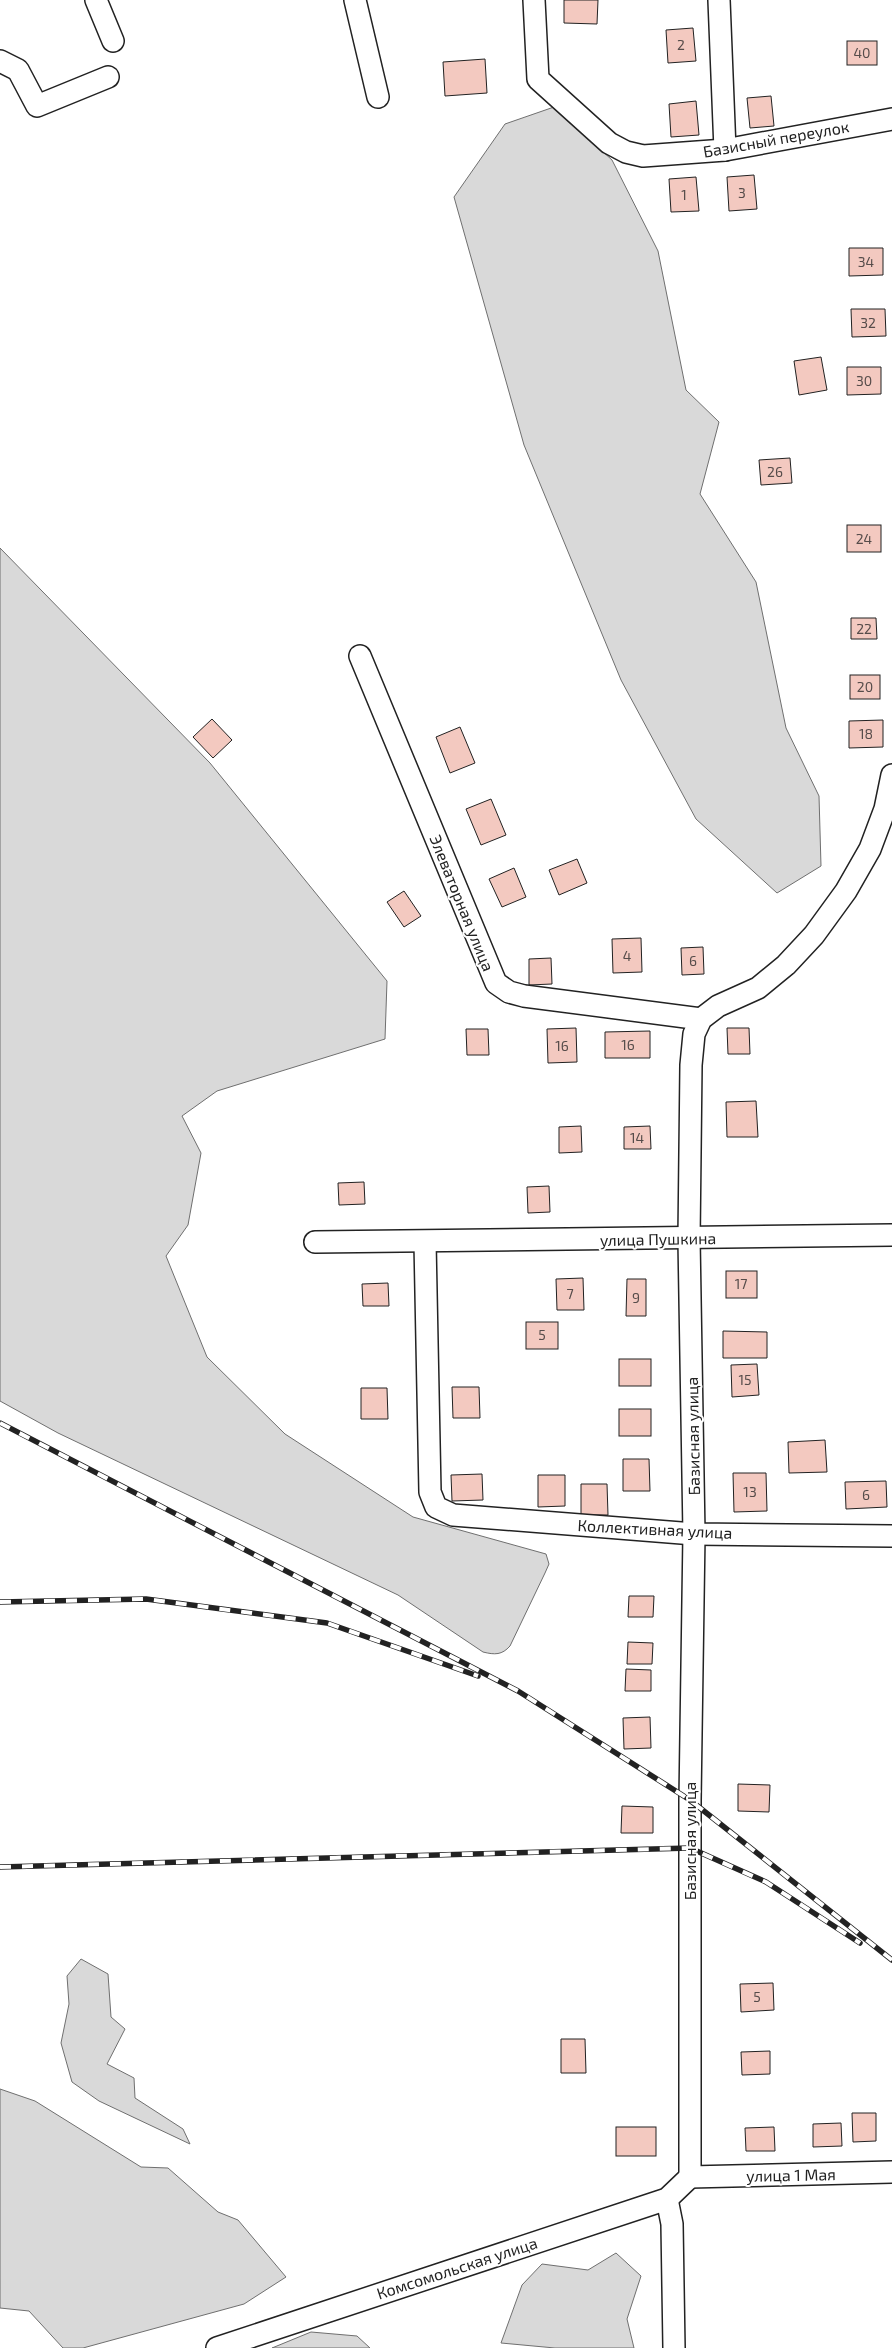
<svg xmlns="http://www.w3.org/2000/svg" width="892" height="2348" viewBox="0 0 892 2348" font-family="'Exo 2',sans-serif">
<rect width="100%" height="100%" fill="#fff"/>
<g fill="#d9d9d9" stroke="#6f6f6f">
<path d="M 554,107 L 612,160 L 658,251 L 686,390 L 719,422 L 700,494 L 756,582 L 786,728 L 819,796 L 821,866 L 777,893 L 696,819 L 621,680 L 524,445 L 454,197 L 505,124 Z"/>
<path d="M 0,548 L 210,763 L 387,981 L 385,1039 L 217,1091 L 182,1116 L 201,1153 L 188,1225 L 166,1256 L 207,1357 L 285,1434 L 413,1517 L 546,1554 L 549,1564 L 545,1573 L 510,1646 C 502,1655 495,1655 483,1652 L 398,1595 L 58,1433 L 0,1401 Z"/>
<path d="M 81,1959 L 108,1974 L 111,2017 L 125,2029 L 107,2064 L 134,2078 L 135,2098 L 183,2129 L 190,2144 L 99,2101 L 72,2082 L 61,2043 L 69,2004 L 67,1976 Z"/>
<path d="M 0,2089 L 35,2101 L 141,2167 L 168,2168 L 218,2212 L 238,2220 L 286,2277 L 244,2304 L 83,2348 L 63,2348 L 29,2311 L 0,2308 Z"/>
<path d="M 616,2253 L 641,2276 L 627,2319 L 634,2348 L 555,2348 L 501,2343 L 522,2285 L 542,2264 L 588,2270 Z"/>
<path d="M 311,2332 L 357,2336 L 370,2348 L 272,2348 Z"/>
</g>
<g fill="#f3c9c0" stroke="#222">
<path d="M 564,0 L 598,0 L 597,24 L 564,23 Z"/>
<path d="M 693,28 L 696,61 L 668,63 L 666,30 Z"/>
<rect x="847" y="41" width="30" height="24"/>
<path d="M 485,59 L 487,93 L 445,96 L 443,62 Z"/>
<path d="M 771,96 L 774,126 L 750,128 L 747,98 Z"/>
<path d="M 696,101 L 699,135 L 671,137 L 669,104 Z"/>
<path d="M 754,175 L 757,209 L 729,211 L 727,177 Z"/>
<path d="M 696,177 L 699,211 L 671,212 L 669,179 Z"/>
<path d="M 849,248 L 883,248 L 883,275 L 849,276 Z"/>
<path d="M 851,309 L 885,309 L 886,336 L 852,337 Z"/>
<path d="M 821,357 L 827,390 L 799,395 L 794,361 Z"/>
<path d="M 847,367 L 881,367 L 881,394 L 847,395 Z"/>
<path d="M 790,458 L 792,483 L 761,485 L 759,460 Z"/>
<rect x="847" y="525" width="34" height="27"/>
<path d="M 851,618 L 876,618 L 877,639 L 851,639 Z"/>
<rect x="850" y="675" width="30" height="24"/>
<path d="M 212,719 L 232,740 L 213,758 L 193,737 Z"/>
<path d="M 883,720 L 883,747 L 849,748 L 849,721 Z"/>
<path d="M 460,727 L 475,763 L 450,773 L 436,737 Z"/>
<path d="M 491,799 L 506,835 L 481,845 L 466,809 Z"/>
<path d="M 577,859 L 587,883 L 559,895 L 549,870 Z"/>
<path d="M 514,868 L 526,897 L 502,907 L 489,879 Z"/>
<path d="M 404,891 L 421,916 L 404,927 L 387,902 Z"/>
<path d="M 641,938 L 642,972 L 613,973 L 612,939 Z"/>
<path d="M 703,947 L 704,974 L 682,975 L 681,948 Z"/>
<path d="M 551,958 L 552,984 L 529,985 L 529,959 Z"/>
<path d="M 576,1028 L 577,1062 L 548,1063 L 547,1029 Z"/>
<path d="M 727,1028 L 749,1028 L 750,1054 L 728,1054 Z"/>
<path d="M 466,1029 L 488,1029 L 489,1055 L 467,1055 Z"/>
<path d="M 650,1031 L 650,1058 L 605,1058 L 605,1032 Z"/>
<path d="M 756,1101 L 758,1137 L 727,1137 L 726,1102 Z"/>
<path d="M 581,1126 L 582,1152 L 559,1153 L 559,1127 Z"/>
<path d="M 650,1126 L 651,1149 L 624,1149 L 624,1127 Z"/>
<path d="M 364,1182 L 365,1204 L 339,1205 L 338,1183 Z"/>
<path d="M 549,1186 L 550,1212 L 528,1213 L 527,1187 Z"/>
<rect x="726" y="1271" width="31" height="27"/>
<path d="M 583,1278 L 584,1310 L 557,1310 L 556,1279 Z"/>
<path d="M 627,1279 L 646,1279 L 646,1316 L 626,1316 Z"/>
<path d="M 388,1283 L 389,1306 L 363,1306 L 362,1284 Z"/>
<rect x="526" y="1322" width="32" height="27"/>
<path d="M 723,1331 L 767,1332 L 767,1358 L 723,1358 Z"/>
<rect x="619" y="1359" width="32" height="27"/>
<path d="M 757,1364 L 759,1395 L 732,1397 L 731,1365 Z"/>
<path d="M 452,1387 L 479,1387 L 480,1418 L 453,1418 Z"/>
<path d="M 361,1388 L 387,1388 L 388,1419 L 361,1419 Z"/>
<rect x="619" y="1409" width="32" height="27"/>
<path d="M 825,1440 L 827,1472 L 789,1473 L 788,1442 Z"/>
<path d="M 623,1459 L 649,1459 L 650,1491 L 623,1491 Z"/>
<path d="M 733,1473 L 766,1473 L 767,1511 L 734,1512 Z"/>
<path d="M 482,1474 L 483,1500 L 452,1501 L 451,1475 Z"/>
<path d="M 538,1475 L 565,1475 L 565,1506 L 538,1507 Z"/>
<path d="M 886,1481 L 887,1507 L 846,1509 L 845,1482 Z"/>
<path d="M 581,1484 L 607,1484 L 608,1515 L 581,1515 Z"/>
<path d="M 629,1596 L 654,1596 L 653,1617 L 628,1617 Z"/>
<path d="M 628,1642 L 653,1643 L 652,1664 L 627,1664 Z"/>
<path d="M 626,1669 L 651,1670 L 651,1691 L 625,1691 Z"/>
<path d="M 650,1717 L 651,1748 L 624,1749 L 623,1718 Z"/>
<path d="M 738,1784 L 770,1785 L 769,1812 L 738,1811 Z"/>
<path d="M 622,1806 L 653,1807 L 653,1833 L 621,1833 Z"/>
<path d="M 773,1983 L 774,2010 L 741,2012 L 740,1984 Z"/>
<path d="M 561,2039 L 585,2039 L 586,2073 L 561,2073 Z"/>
<path d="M 770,2051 L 770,2074 L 742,2075 L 741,2052 Z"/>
<path d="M 852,2113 L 876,2113 L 876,2141 L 853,2142 Z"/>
<path d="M 841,2123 L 842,2146 L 813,2147 L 813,2124 Z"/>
<rect x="616" y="2127" width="40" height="29"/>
<path d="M 774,2127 L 775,2151 L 746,2151 L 745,2128 Z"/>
</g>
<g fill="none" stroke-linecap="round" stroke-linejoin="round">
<g stroke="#222" stroke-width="24">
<g id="minor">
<path d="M 96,0 L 113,41"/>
<path d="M 355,0 L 378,97"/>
<path d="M 534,0 L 538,79 L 609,143 L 626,152 L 643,156 L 725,150 L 892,119"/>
<path d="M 719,0 L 725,150"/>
<path d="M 0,61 L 18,70 L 37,106 L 108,77"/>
<path d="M 360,656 L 496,983 L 509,992 L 524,996 L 701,1019"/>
<path d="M 315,1242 L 892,1235"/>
<path d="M 425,1242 L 430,1492 L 436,1507 L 453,1515 L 694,1534 L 892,1536"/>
<path d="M 690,2177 L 690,1800 L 694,1534 L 689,1239 L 691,1065 L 694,1034 L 701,1019 L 718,1006 L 758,988 L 786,965 L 814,935 L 846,891 L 870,849 L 885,809 L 892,775"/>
<path d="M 690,2177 L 892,2172"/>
<path d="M 667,2199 L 672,2224 L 674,2348"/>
<path d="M 217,2348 L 667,2199 L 690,2177"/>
</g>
</g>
<use href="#minor" stroke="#fff" stroke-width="21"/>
<g stroke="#222" stroke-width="5.5">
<g id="rail">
<path d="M 0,1423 L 518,1691 L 690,1800 L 892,1960"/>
<path d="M 0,1602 L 146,1599 L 327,1623 L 478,1676"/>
<path d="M 0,1867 L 690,1848 L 766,1882 L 860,1943"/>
</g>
</g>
<use href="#rail" stroke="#fff" stroke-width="4" stroke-dasharray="11" stroke-linecap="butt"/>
</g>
<g text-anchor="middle" stroke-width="4" stroke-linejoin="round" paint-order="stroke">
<g font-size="14" fill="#564c4a">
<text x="681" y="50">2</text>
<text x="862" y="58">40</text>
<text x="742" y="198">3</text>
<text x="684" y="200">1</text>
<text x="866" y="267">34</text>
<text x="868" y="328">32</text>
<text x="864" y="386">30</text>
<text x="775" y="477">26</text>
<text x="864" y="544">24</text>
<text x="864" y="634">22</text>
<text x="865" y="692">20</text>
<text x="866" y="739">18</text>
<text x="627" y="961">4</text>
<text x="693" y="966">6</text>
<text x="628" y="1050">16</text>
<text x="562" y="1051">16</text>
<text x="637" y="1143">14</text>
<text x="741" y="1289">17</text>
<text x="570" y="1299">7</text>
<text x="636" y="1303">9</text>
<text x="542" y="1340">5</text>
<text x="745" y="1385">15</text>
<text x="750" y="1497">13</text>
<text x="866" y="1500">6</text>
<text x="757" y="2002">5</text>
</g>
<g font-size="16" fill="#222" stroke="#fff">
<text transform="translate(776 139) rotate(-10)" y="6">Базисный переулок</text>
<text transform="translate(462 903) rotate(68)" y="6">Элеваторная улица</text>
<text transform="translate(658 1239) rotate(-1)" y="6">улица Пушкина</text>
<text transform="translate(693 1436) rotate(-91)" y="6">Базисная улица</text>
<text transform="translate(655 1529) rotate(3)" y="6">Коллективная улица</text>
<text transform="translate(690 1841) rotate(-90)" y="6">Базисная улица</text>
<text transform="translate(791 2175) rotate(-1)" y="6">улица 1 Мая</text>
<text transform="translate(457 2268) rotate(-18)" y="6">Комсомольская улица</text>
</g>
</g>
</svg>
